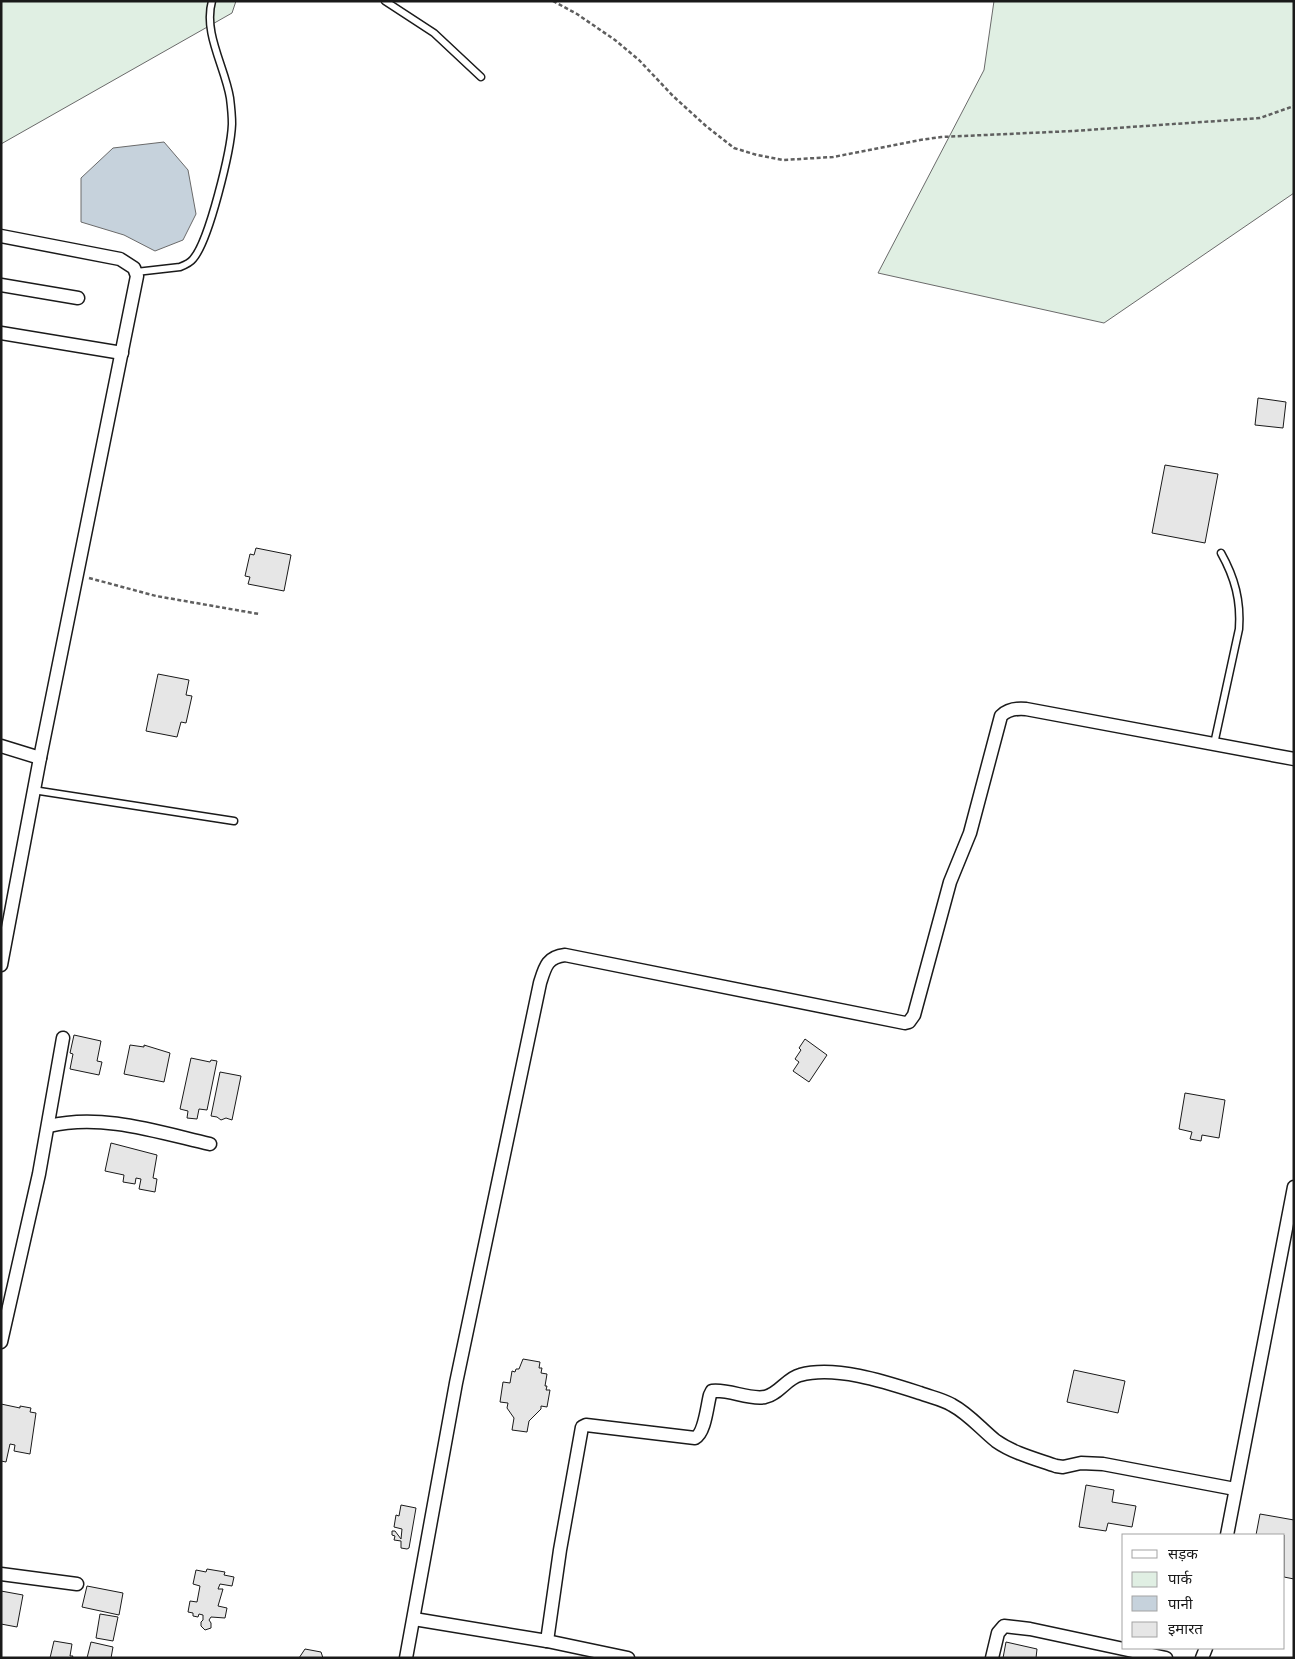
<svg xmlns="http://www.w3.org/2000/svg" width="1295" height="1659" viewBox="0 0 1295 1659" font-family="'PT Sans','Noto Sans Devanagari',sans-serif">
<rect width="100%" height="100%" fill="#fff"/>
<g fill="#e0efe3" stroke="#6a6a6a">
<path d="M 1,1 L 236,1 L 232,13 L 1,144 Z"/>
<path d="M 994,1 L 1294,1 L 1294,193 L 1104,323 L 878,273 L 984,70 Z"/>
</g>
<path fill="#c6d2dc" stroke="#6a6a6a" d="M 164,142 L 188,170 L 196,214 L 183,240 L 155,251 L 124,235 L 81,222 L 81,178 L 113,148 Z"/>
<g fill="#e6e6e6" stroke="#1a1a1a">
<path d="M 1258,398 L 1286,402 L 1283,428 L 1255,425 Z"/>
<path d="M 1165,465 L 1218,474 L 1205,543 L 1152,533 Z"/>
<path d="M 256,548 L 291,555 L 284,591 L 248,584 L 250,577 L 245,576 L 250,554 L 254,555 Z"/>
<path d="M 158,674 L 189,680 L 186,695 L 192,696 L 186,723 L 181,722 L 177,737 L 146,731 Z"/>
<path d="M 74,1035 L 101,1041 L 97,1061 L 102,1062 L 99,1075 L 70,1069 L 73,1054 L 70,1053 Z"/>
<path d="M 805,1039 L 827,1055 L 809,1082 L 793,1071 L 799,1062 L 795,1059 L 801,1050 L 799,1048 Z"/>
<path d="M 130,1045 L 144,1047 L 144,1045 L 170,1053 L 164,1082 L 124,1074 Z"/>
<path d="M 191,1058 L 210,1062 L 211,1060 L 217,1061 L 207,1110 L 199,1109 L 197,1119 L 187,1118 L 188,1111 L 180,1109 Z"/>
<path d="M 220,1072 L 241,1076 L 232,1120 L 226,1118 L 221,1120 L 217,1117 L 211,1116 Z"/>
<path d="M 1185,1093 L 1225,1100 L 1219,1138 L 1202,1135 L 1201,1141 L 1190,1139 L 1192,1132 L 1179,1129 Z"/>
<path d="M 111,1143 L 157,1155 L 153,1178 L 157,1179 L 155,1192 L 139,1189 L 141,1179 L 136,1178 L 135,1184 L 123,1182 L 124,1175 L 105,1171 Z"/>
<path d="M 523,1359 L 540,1362 L 539,1368 L 542,1368 L 541,1373 L 547,1374 L 545,1386 L 547,1386 L 546,1390 L 550,1390 L 547,1407 L 541,1406 L 541,1409 L 529,1421 L 527,1432 L 512,1430 L 514,1418 L 507,1408 L 508,1403 L 500,1402 L 503,1382 L 510,1383 L 512,1371 L 515,1372 L 516,1369 L 519,1369 Z"/>
<path d="M 1074,1370 L 1125,1381 L 1118,1413 L 1067,1402 Z"/>
<path d="M 1,1404 L 20,1408 L 20,1406 L 31,1408 L 30,1412 L 36,1413 L 30,1454 L 14,1451 L 15,1445 L 10,1444 L 6,1462 L 1,1461 Z"/>
<path d="M 1086,1485 L 1114,1490 L 1112,1502 L 1136,1506 L 1132,1527 L 1108,1523 L 1106,1531 L 1079,1527 Z"/>
<path d="M 401,1505 L 416,1508 L 409,1548 L 407,1549 L 401,1548 L 401,1541 L 394,1540 L 395,1536 L 392,1535 L 392,1531 L 395,1531 L 401,1539 L 402,1529 L 394,1527 L 396,1515 L 399,1516 Z"/>
<path d="M 1260,1514 L 1294,1520 L 1294,1579 L 1284,1577 L 1284,1535 L 1256,1535 Z"/>
<path d="M 207,1569 L 225,1572 L 224,1575 L 234,1577 L 232,1586 L 220,1584 L 218,1589 L 223,1589 L 218,1606 L 227,1608 L 225,1618 L 211,1617 L 209,1620 L 211,1623 L 211,1628 L 205,1630 L 201,1626 L 201,1622 L 203,1620 L 203,1615 L 199,1614 L 198,1617 L 193,1616 L 193,1613 L 188,1612 L 190,1601 L 197,1602 L 200,1586 L 193,1584 L 196,1570 L 206,1572 Z"/>
<path d="M 87,1586 L 123,1593 L 119,1615 L 82,1607 Z"/>
<path d="M 1,1591 L 23,1595 L 17,1627 L 1,1624 Z"/>
<path d="M 100,1614 L 118,1617 L 113,1641 L 96,1638 Z"/>
<path d="M 54,1641 L 72,1644 L 70,1656 L 73,1656 L 72,1658 L 50,1658 Z"/>
<path d="M 91,1642 L 113,1647 L 111,1658 L 87,1658 Z"/>
<path d="M 1006,1642 L 1037,1649 L 1036,1658 L 1003,1658 Z"/>
<path d="M 305,1649 L 321,1652 L 323,1658 L 299,1658 Z"/>
</g>
<g fill="none" stroke-linecap="round" stroke-linejoin="round">
<g stroke="#1a1a1a" stroke-width="9">
<g id="service">
<path d="M 385,1 L 434,33 L 481,77"/>
<path d="M 136,272 L 180,267 C 185,265 190,263 193,259 C 209,241 231,150 232,124 C 232,116 231,106 230,98 C 225,67 203,33 212,1"/>
<path d="M 1214,744 L 1239,629 C 1241,601 1235,578 1221,553"/>
<path d="M 33,790 L 234,821"/>
</g>
</g>
<g stroke="#1a1a1a" stroke-width="15">
<g id="minor">
<path d="M 1,236 L 120,259 L 134,268 L 137,276 L 40,758 L 1,965"/>
<path d="M 1,285 L 78,298"/>
<path d="M 1,333 L 122,353"/>
<path d="M 1,746 L 40,758"/>
<path d="M 49,1126 C 101,1113 158,1132 210,1144"/>
<path d="M 1,1342 L 39,1174 L 63,1038"/>
<path d="M 1227,1535 L 1294,1187"/>
<path d="M 1,1574 L 77,1584"/>
<path d="M 414,1619 L 547,1641 L 628,1658"/>
<path d="M 547,1641 L 560,1550 L 582,1427 L 586,1425 L 695,1438 C 705,1433 707,1406 710,1395 L 712,1391 C 730,1389 748,1400 765,1397 C 779,1394 787,1378 800,1375 C 835,1365 886,1382 920,1393 C 930,1397 942,1399 952,1405 C 969,1414 981,1429 996,1441 C 1013,1453 1036,1459 1056,1466 L 1063,1467 L 1081,1463 L 1103,1464 L 1235,1489"/>
<path d="M 406,1658 L 456,1383 L 540,983 C 545,967 547,957 565,955 L 905,1023 L 909,1022 L 914,1015 L 950,882 L 970,833 L 1001,716 C 1008,709 1016,708 1026,709 L 1294,759"/>
<path d="M 992,1658 L 998,1633 L 1004,1626 L 1030,1629 L 1166,1658"/>
<path d="M 1202,1658 L 1206,1648"/>
</g>
</g>
<g stroke="#5f5f5f" stroke-width="2.5" stroke-dasharray="4 2.5" stroke-linecap="butt">
<path d="M 553,1 L 577,14 L 615,40 L 639,60 L 673,96 L 706,126 L 734,148 L 757,155 L 783,160 L 833,157 L 920,140 L 941,137 L 1073,131 L 1260,118 L 1294,106"/>
<path d="M 89,578 L 156,596 L 259,614"/>
</g>
<use href="#service" stroke="#fff" stroke-width="6"/>
<use href="#minor" stroke="#fff" stroke-width="12"/>
</g>
<rect width="1295" height="1659" fill="none" stroke="#1a1a1a" stroke-width="5"/>
<rect x="1122" y="1534" width="162" height="115" fill="#ffffff" stroke="#a3a3a3"/>
<rect x="1132" y="1550" width="25" height="8" fill="#ffffff" stroke="#a3a3a3"/>
<text x="1168" y="1559" font-size="15" fill="#1a1a1a">सड़क</text>
<rect x="1132" y="1572" width="25" height="15" fill="#e0efe3" stroke="#a3a3a3"/>
<text x="1168" y="1584" font-size="15" fill="#1a1a1a">पार्क</text>
<rect x="1132" y="1596" width="25" height="15" fill="#c6d2dc" stroke="#a3a3a3"/>
<text x="1168" y="1609" font-size="15" fill="#1a1a1a">पानी</text>
<rect x="1132" y="1622" width="25" height="15" fill="#e6e6e6" stroke="#a3a3a3"/>
<text x="1168" y="1634" font-size="15" fill="#1a1a1a">इमारत</text>
</svg>
